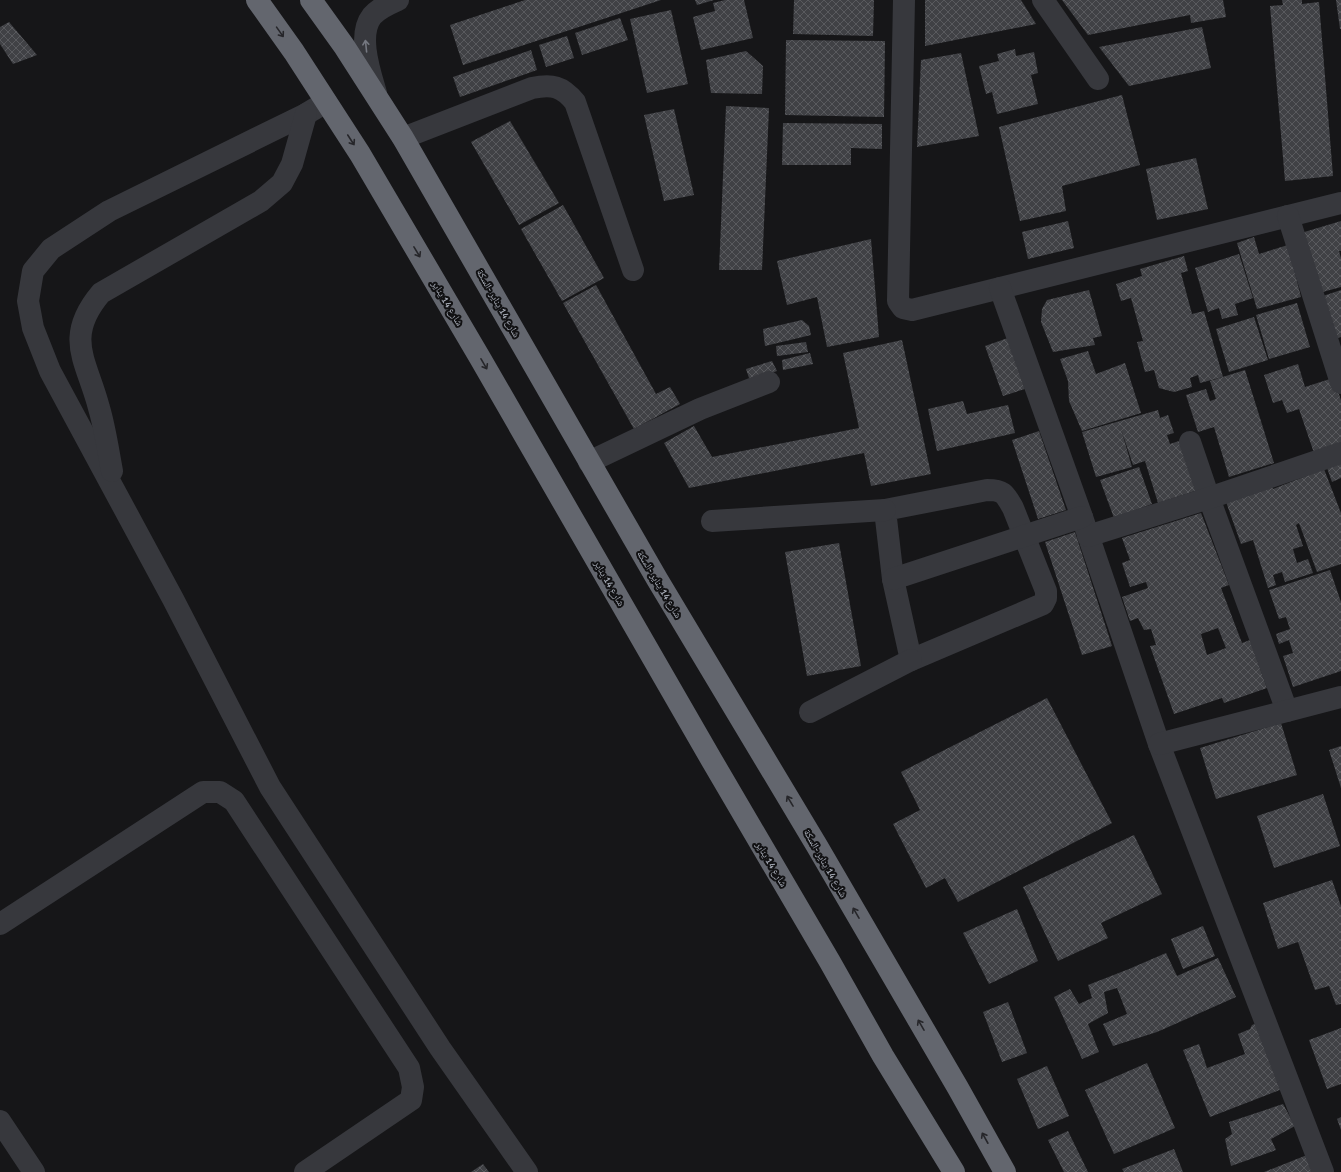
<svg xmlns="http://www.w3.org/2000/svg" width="1341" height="1172" viewBox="0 0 1341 1172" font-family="Signika,'Noto Naskh Arabic',sans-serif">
<defs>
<pattern id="building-cross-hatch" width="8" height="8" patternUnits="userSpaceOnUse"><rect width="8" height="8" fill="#404145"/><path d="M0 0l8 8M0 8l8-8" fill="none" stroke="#595a5e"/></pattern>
</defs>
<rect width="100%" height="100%" fill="#161618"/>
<g fill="url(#building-cross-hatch)" fill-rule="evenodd">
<path d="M 525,0 L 661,0 L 463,65 L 450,25 Z"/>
<path d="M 695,0 L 714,0 L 697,5 Z"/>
<path d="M 725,0 L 744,0 L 753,38 L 701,50 L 693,17 L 715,11 L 713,3 Z"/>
<path d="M 794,0 L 874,0 L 873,36 L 793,34 Z"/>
<path d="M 925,0 L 1021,0 L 1036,24 L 925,46 Z"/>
<path d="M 1062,0 L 1223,0 L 1226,17 L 1191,23 L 1190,15 L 1088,35 Z"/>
<path d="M 1282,0 L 1302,0 L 1302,4 L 1319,2 L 1333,176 L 1285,181 L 1270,6 L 1283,5 Z"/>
<path d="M 1336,0 L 1341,0 L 1341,29 L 1340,29 Z"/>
<path d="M 671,10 L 688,84 L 647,93 L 630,19 Z"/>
<path d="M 620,18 L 628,40 L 582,55 L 575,33 Z"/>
<path d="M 9,22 L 37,55 L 13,64 L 0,44 L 0,27 Z"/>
<path d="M 1202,27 L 1211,68 L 1129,86 L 1099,47 Z"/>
<path d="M 567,36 L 574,58 L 546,67 L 539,45 Z"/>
<path d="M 786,40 L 885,41 L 884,117 L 785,115 Z"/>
<path d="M 1015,49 L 1016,56 L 1034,52 L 1038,73 L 1031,75 L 1038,104 L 997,114 L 992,92 L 986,94 L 979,66 L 999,61 L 997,54 Z"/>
<path d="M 531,50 L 537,70 L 460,97 L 453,77 Z"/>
<path d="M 746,51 L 763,66 L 762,94 L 711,93 L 706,60 Z"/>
<path d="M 961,53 L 979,136 L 917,147 L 921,60 Z"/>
<path d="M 1122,95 L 1140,165 L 1062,186 L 1066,211 L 1020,221 L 999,127 Z"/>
<path d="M 726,106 L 769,108 L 762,270 L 719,270 Z"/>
<path d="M 674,109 L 694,195 L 664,201 L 644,115 Z"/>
<path d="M 510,121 L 559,203 L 519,225 L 471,142 Z"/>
<path d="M 783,123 L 882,124 L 882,149 L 851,148 L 851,165 L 782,165 Z"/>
<path d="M 1196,158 L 1208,209 L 1157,220 L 1146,169 Z"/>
<path d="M 563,205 L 604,278 L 562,301 L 521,229 Z"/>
<path d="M 1068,221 L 1074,248 L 1028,259 L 1022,232 Z"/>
<path d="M 1341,221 L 1341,251 L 1339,251 L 1341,258 L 1341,287 L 1319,293 L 1301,233 Z"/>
<path d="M 1254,237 L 1259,254 L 1288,245 L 1301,297 L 1257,309 L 1237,243 Z"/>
<path d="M 871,239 L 879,337 L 827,347 L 817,297 L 787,305 L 777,261 Z"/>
<path d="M 1239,254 L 1253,298 L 1235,304 L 1238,315 L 1222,319 L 1219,308 L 1208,312 L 1195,268 Z"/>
<path d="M 1184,256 L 1188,271 L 1181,273 L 1192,314 L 1204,311 L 1223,377 L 1200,383 L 1198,375 L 1190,378 L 1192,387 L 1174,392 L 1159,388 L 1154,370 L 1145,372 L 1137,342 L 1143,341 L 1131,298 L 1121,301 L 1116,284 L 1142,276 L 1140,269 Z"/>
<path d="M 596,285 L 656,394 L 670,387 L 680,404 L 634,429 L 563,303 Z"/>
<path d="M 1089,290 L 1102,336 L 1093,338 L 1095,345 L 1053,352 L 1041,322 L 1042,309 L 1047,300 Z"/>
<path d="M 1341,290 L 1341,337 L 1333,340 L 1320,297 Z"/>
<path d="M 1297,303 L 1310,347 L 1269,359 L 1256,315 Z"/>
<path d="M 1254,317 L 1268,360 L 1229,372 L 1216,329 Z"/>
<path d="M 802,320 L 809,326 L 811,335 L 765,346 L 763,329 Z"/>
<path d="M 1008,338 L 1025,389 L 1003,396 L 985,346 Z"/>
<path d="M 902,340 L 931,474 L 871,486 L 864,453 L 689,488 L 664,443 L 694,426 L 712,457 L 859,428 L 843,353 Z"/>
<path d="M 806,342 L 808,352 L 777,356 L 776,346 Z"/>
<path d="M 1088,351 L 1096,374 L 1125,363 L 1141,413 L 1082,431 L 1069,401 L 1068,381 L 1060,359 Z"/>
<path d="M 810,353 L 813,364 L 783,370 L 782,360 Z"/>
<path d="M 772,361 L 777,371 L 750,381 L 746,369 Z"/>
<path d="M 1298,364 L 1305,387 L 1333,378 L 1341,400 L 1341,445 L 1314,453 L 1299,409 L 1287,413 L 1282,400 L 1273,403 L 1264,375 Z"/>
<path d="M 1245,370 L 1274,463 L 1229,477 L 1214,427 L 1198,432 L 1186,395 L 1206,389 L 1210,401 L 1216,399 L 1210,381 Z"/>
<path d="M 963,401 L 967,414 L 1008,405 L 1015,433 L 937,451 L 928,409 Z"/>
<path d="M 1158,410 L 1160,418 L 1168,415 L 1174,433 L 1167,435 L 1170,444 L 1182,440 L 1198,490 L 1158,503 L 1145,461 L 1133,465 L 1121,429 L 1132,467 L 1096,477 L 1082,432 Z"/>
<path d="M 1039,431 L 1066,510 L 1038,519 L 1012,440 Z"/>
<path d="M 1341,461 L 1341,478 L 1332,482 L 1326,465 Z"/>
<path d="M 1139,467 L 1152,504 L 1114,518 L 1100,480 Z"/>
<path d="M 1324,469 L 1341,513 L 1341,564 L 1317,572 L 1299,523 L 1296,525 L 1303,546 L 1293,549 L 1297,563 L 1308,559 L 1313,573 L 1285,582 L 1282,572 L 1273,575 L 1276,585 L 1268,588 L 1253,540 L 1241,544 L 1225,499 L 1270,483 L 1273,489 Z"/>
<path d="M 1201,513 L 1229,585 L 1221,588 L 1242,643 L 1250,640 L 1267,688 L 1224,703 L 1222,698 L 1174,714 L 1150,646 L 1156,645 L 1151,629 L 1144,630 L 1138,618 L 1130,621 L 1122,597 L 1148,588 L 1146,582 L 1130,587 L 1122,563 L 1130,560 L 1122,538 ZM 1218,628 L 1226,648 L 1207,655 L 1201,634 Z"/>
<path d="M 1075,532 L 1112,646 L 1082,655 L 1045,542 Z"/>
<path d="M 839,543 L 861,666 L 807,676 L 785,552 Z"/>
<path d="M 1330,570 L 1341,602 L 1341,671 L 1293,687 L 1283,656 L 1293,653 L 1289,640 L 1279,644 L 1276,634 L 1290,629 L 1286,617 L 1279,619 L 1269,590 Z"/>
<path d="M 1047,698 L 1112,823 L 958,902 L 945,878 L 926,888 L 893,824 L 920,810 L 901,772 Z"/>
<path d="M 1281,723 L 1297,775 L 1216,799 L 1200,748 Z"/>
<path d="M 1341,746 L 1341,788 L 1329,750 Z"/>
<path d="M 1323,794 L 1340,846 L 1274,868 L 1257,816 Z"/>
<path d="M 1134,835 L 1162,894 L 1101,923 L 1108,938 L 1058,961 L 1023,887 Z"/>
<path d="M 1332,880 L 1341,906 L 1341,1004 L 1336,1005 L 1329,986 L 1315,990 L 1298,942 L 1278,949 L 1263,903 Z"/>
<path d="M 1017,909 L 1038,961 L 989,984 L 963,933 Z"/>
<path d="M 1203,926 L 1215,956 L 1183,969 L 1171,939 Z"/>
<path d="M 1166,953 L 1177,976 L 1218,958 L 1236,997 L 1157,1032 L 1113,1046 L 1103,1024 L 1127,1014 L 1117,988 L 1104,992 L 1108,1013 L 1088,1024 L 1099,1052 L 1082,1059 L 1054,997 L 1070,989 L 1079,1004 L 1092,998 L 1088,985 L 1129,969 Z"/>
<path d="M 1008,1002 L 1027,1053 L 1002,1062 L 983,1012 Z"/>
<path d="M 1259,1022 L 1285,1088 L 1210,1117 L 1183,1050 L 1199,1044 L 1207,1068 L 1245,1054 L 1238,1034 L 1250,1029 L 1252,1025 Z"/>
<path d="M 1341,1028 L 1341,1084 L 1327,1089 L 1309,1040 Z"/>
<path d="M 1147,1063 L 1175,1128 L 1114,1154 L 1085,1090 Z"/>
<path d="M 1047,1066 L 1069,1116 L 1038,1129 L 1017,1079 Z"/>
<path d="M 1283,1104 L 1295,1126 L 1271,1139 L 1276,1150 L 1231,1166 L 1225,1139 L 1232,1134 L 1229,1122 Z"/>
<path d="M 1341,1117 L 1341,1130 L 1337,1119 Z"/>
<path d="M 1068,1131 L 1088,1172 L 1064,1172 L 1048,1140 Z"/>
<path d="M 1174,1149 L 1183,1172 L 1124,1172 L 1122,1169 Z"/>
<path d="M 1307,1155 L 1314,1172 L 1264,1172 Z"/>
<path d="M 483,1164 L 489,1172 L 471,1172 Z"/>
</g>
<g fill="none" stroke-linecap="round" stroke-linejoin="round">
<g stroke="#37383d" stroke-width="22">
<path d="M 904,0 L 898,301 L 903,308 L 912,310 L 1341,203"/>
<path d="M 1043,0 L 1098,79"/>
<path d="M 376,93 C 370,72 357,35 372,16 C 379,8 389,4 398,0"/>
<path d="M 326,102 L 306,114 L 109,211 L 51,249 L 33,271 L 28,301 L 33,328 L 50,371 L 173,599 L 270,787 L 440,1048 L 527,1172"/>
<path d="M 403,138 L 532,88 C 552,84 562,86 575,102 L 633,270"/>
<path d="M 1288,216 L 1341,383"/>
<path d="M 1000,288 L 1082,517 L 1159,744 L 1323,1172"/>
<path d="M 1190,442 L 1209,498 L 1287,711"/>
<path d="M 589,462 L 700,409 L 769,382"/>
<path d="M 112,471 C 108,450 105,428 99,408 C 87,361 63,338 101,293 L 261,201 L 282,183 L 292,164 L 306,114"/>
<path d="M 987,490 C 1004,490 1005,494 1013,508 L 1046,591 L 1046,598 L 1043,604 L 911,660 L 893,579 L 885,510 Z"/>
<path d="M 712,521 L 885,510"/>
<path d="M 1088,536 L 1209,498 L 1341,453"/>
<path d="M 893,579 L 1082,517"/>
<path d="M 810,712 L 911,660"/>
<path d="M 1159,744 L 1341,697"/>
<path d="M 0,924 L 203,792 L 220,792 L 234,801 L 409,1068 L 413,1087 L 411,1100 L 305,1172"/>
<path d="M 0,1121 L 34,1172"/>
</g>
<g stroke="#63666e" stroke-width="22">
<path d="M 257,0 L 294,52 L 360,154 L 480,358 L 711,759 L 830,962 L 883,1056 L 954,1172"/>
<path d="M 311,0 L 344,46 L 403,138 L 657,579 L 817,846 L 958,1088 L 1005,1172"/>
</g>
</g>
<defs><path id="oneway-shaft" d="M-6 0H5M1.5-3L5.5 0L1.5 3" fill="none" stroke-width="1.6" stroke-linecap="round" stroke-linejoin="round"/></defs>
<g stroke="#26262a">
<use href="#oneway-shaft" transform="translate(280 32) rotate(55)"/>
<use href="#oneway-shaft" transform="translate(351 140) rotate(57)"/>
<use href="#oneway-shaft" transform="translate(417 252) rotate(59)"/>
<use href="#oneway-shaft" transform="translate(484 364) rotate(60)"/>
<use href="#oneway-shaft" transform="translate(790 801) rotate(-121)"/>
<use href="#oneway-shaft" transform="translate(856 913) rotate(-120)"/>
<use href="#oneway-shaft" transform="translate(921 1025) rotate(-120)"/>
<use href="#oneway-shaft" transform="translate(985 1138) rotate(-119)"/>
</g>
<use stroke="#757881" href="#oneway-shaft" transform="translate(366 46) rotate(-96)"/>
<g text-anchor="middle" stroke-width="4" stroke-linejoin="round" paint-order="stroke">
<g font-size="10" fill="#a8adb8" stroke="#111113">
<text transform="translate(448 303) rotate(59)" y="4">شارع 14 يناير</text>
<text transform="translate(499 303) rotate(60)" y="4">شارع 14 يناير -السكة</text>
<text transform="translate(610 583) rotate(60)" y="4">شارع 14 يناير</text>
<text transform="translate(660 584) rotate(59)" y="4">شارع 14 يناير -السكة</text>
<text transform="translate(826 863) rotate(60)" y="4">شارع 14 يناير -السكة</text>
<text transform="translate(772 864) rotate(59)" y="4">شارع 14 يناير</text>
</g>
</g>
</svg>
